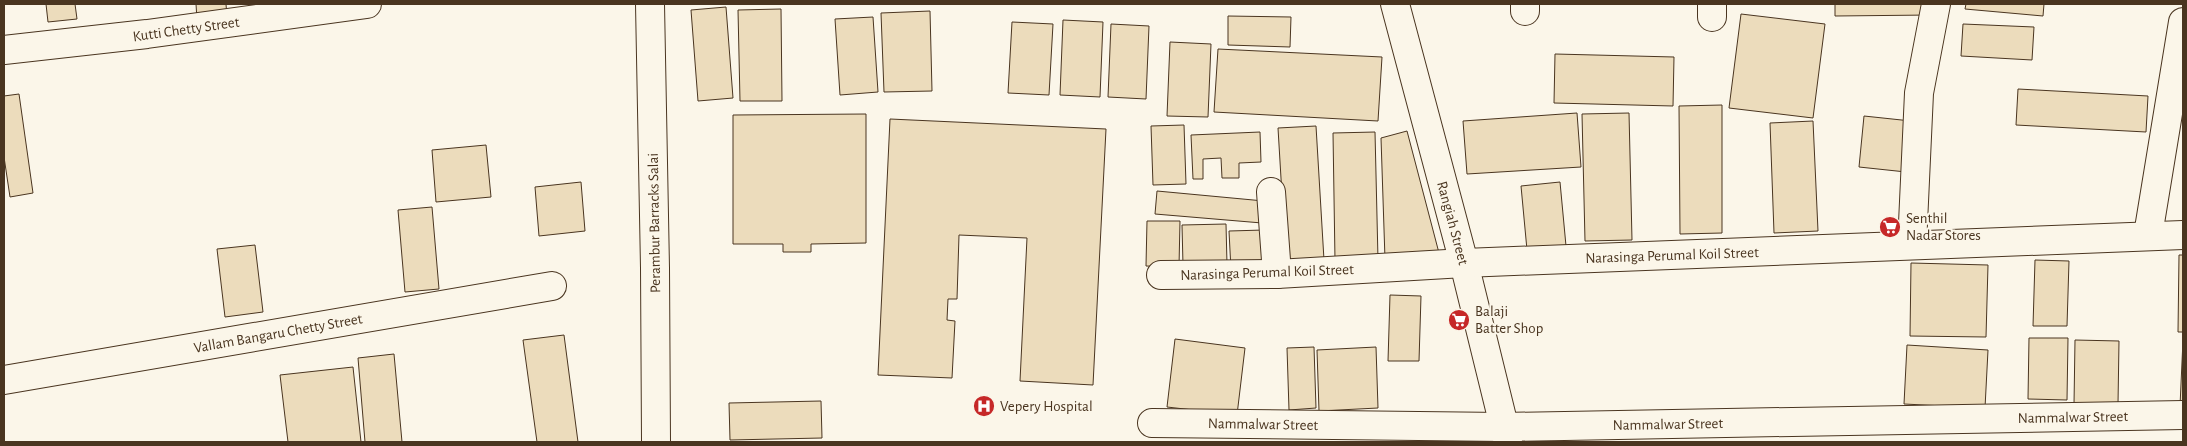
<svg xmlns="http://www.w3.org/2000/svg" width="2187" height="446" viewBox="0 0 2187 446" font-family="'Alegreya Sans',sans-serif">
<rect width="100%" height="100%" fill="#fbf6e9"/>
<g fill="#ecdcbc" stroke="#4a3520">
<path d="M 46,4 L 75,4 L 77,19 L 48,22 Z"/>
<path d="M 196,4 L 226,4 L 227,17 L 197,20 Z"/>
<path d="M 1835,4 L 1931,4 L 1931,15 L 1835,16 Z"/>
<path d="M 1966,4 L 2044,4 L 2043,16 L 1965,9 Z"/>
<path d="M 726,7 L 733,98 L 698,101 L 691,10 Z"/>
<path d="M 781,9 L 782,101 L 740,101 L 738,10 Z"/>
<path d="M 930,11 L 932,91 L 884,92 L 881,13 Z"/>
<path d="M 1741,14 L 1825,24 L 1813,118 L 1729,108 Z"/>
<path d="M 1228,16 L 1291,17 L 1290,47 L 1228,45 Z"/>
<path d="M 873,17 L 878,92 L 840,95 L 835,19 Z"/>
<path d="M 1063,20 L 1103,22 L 1100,97 L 1060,95 Z"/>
<path d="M 1012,22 L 1053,24 L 1049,95 L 1008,93 Z"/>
<path d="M 1111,24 L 1149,26 L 1146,99 L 1108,97 Z"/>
<path d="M 1963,24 L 2034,27 L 2032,60 L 1961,56 Z"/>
<path d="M 1170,42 L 1211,44 L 1208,117 L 1167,116 Z"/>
<path d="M 1218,49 L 1382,57 L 1378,121 L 1214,112 Z"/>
<path d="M 1555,54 L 1674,57 L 1673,106 L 1554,103 Z"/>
<path d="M 2018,89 L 2148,96 L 2146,132 L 2016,125 Z"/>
<path d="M 19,94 L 33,193 L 10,197 L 4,157 L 4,96 Z"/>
<path d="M 1722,105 L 1722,233 L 1680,234 L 1679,106 Z"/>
<path d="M 1577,113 L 1581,167 L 1467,174 L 1463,121 Z"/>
<path d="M 1629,113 L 1632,240 L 1585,241 L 1582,114 Z"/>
<path d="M 866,114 L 866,243 L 811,244 L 811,252 L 783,252 L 783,244 L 733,244 L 733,115 Z"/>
<path d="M 1864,116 L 1911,121 L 1906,172 L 1859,167 Z"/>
<path d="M 890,119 L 1106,129 L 1093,385 L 1020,381 L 1027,238 L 959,235 L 957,299 L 948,299 L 947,320 L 955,321 L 952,378 L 878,375 Z"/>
<path d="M 1813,121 L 1818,231 L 1774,233 L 1770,123 Z"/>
<path d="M 1184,125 L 1186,184 L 1153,185 L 1151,126 Z"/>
<path d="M 1316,126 L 1324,260 L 1286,262 L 1278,128 Z"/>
<path d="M 1407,131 L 1439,253 L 1385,259 L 1381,138 Z"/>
<path d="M 1260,132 L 1261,162 L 1239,163 L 1239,178 L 1222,178 L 1221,158 L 1203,159 L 1203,179 L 1193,179 L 1191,135 Z"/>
<path d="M 1375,132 L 1378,259 L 1335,260 L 1333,133 Z"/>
<path d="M 486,145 L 491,197 L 436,202 L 432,150 Z"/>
<path d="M 581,182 L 585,231 L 539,236 L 535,187 Z"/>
<path d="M 1560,182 L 1566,246 L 1527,250 L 1521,186 Z"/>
<path d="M 1157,191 L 1264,201 L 1262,223 L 1155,214 Z"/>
<path d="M 432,207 L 439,289 L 405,292 L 398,210 Z"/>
<path d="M 1147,221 L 1180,221 L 1179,267 L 1146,266 Z"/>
<path d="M 1226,224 L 1227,264 L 1183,265 L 1182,225 Z"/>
<path d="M 1264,230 L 1266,268 L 1231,270 L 1229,231 Z"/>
<path d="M 255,245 L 263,312 L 225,317 L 217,249 Z"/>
<path d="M 2179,255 L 2183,255 L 2183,332 L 2178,332 Z"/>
<path d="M 2035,260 L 2069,261 L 2067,326 L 2033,326 Z"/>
<path d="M 1911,263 L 1988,265 L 1986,337 L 1910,336 Z"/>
<path d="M 1390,295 L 1421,296 L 1419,361 L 1388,361 Z"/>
<path d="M 564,335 L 578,442 L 537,442 L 523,340 Z"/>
<path d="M 2029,338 L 2068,338 L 2067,400 L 2028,399 Z"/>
<path d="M 1175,339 L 1245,348 L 1237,415 L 1167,407 Z"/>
<path d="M 2075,340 L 2119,341 L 2118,404 L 2074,404 Z"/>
<path d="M 2183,340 L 2183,406 L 2180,406 Z"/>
<path d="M 1907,345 L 1988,350 L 1985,408 L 1904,404 Z"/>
<path d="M 1314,347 L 1316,408 L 1289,410 L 1287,348 Z"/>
<path d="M 1376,347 L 1378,408 L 1319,411 L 1317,350 Z"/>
<path d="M 394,354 L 402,442 L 365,442 L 358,358 Z"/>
<path d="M 353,367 L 361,442 L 288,442 L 280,375 Z"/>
<path d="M 821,401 L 822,438 L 730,440 L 729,403 Z"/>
</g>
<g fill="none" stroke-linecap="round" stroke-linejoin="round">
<g stroke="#4a3520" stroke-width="30">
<g id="minor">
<path d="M 1712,4 L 1712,17"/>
<path d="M 1525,11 L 1525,4"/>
<path d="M 4,50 L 147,34 L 367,4"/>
<path d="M 1271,192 L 1277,274"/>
<path d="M 2148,235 L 2183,22"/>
<path d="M 1912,245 L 1919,93 L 1936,4"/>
<path d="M 1161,275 L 1277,274 L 1464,263"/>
<path d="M 4,380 L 552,286"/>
<path d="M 1152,423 L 1503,427 L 2183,415"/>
</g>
</g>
<g stroke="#4a3520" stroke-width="30">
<g id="tertiary">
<path d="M 1395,4 L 1464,263 L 1508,442"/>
<path d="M 1464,263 L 2183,235"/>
</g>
</g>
<g stroke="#4a3520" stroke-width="30">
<path id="secondary" d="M 650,4 L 655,268 L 656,442"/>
</g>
<use href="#minor" stroke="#fbf6e9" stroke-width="28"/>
<use href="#tertiary" stroke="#fbf6e9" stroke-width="28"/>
<use href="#secondary" stroke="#fbf6e9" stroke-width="28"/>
</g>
<defs>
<g id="supermarket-disc" transform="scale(1.125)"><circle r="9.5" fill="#c62828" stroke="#fbf6e9"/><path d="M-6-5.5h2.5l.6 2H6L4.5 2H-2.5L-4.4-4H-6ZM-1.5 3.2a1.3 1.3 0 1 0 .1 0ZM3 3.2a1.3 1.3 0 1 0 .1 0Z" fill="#fff"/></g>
<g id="hospital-disc" transform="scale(1.125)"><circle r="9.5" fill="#c62828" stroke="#fbf6e9"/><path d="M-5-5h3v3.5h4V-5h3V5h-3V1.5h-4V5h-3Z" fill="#fff"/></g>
</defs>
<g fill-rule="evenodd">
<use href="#supermarket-disc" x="1890" y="227"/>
<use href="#supermarket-disc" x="1459" y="320"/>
<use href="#hospital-disc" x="984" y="406"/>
</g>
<g text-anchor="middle" stroke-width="4" stroke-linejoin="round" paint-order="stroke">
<g font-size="15" fill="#4a3520" stroke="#fbf6e9">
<text transform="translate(186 29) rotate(-8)" y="5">Kutti Chetty Street</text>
<text transform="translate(654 223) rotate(-91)" y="5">Perambur Barracks Salai</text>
<text transform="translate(1453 223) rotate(75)" y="5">Rangiah Street</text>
<text transform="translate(1672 255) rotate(-2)" y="5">Narasinga Perumal Koil Street</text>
<text transform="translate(1267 272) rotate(-2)" y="5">Narasinga Perumal Koil Street</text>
<text transform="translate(278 333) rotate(-10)" y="5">Vallam Bangaru Chetty Street</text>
<text transform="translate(2073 417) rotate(-1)" y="5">Nammalwar Street</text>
<text transform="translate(1263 424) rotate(1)" y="5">Nammalwar Street</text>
<text transform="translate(1668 424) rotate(-1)" y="5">Nammalwar Street</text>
</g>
<g font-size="15" fill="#4a3520" stroke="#fbf6e9" text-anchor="start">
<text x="1906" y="223">Senthil<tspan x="1906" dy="17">Nadar Stores</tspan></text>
<text x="1475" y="316">Balaji<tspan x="1475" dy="17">Batter Shop</tspan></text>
<text x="1000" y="411">Vepery Hospital</text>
</g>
</g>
<rect width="2187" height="446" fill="none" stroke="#4a3520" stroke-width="10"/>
</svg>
